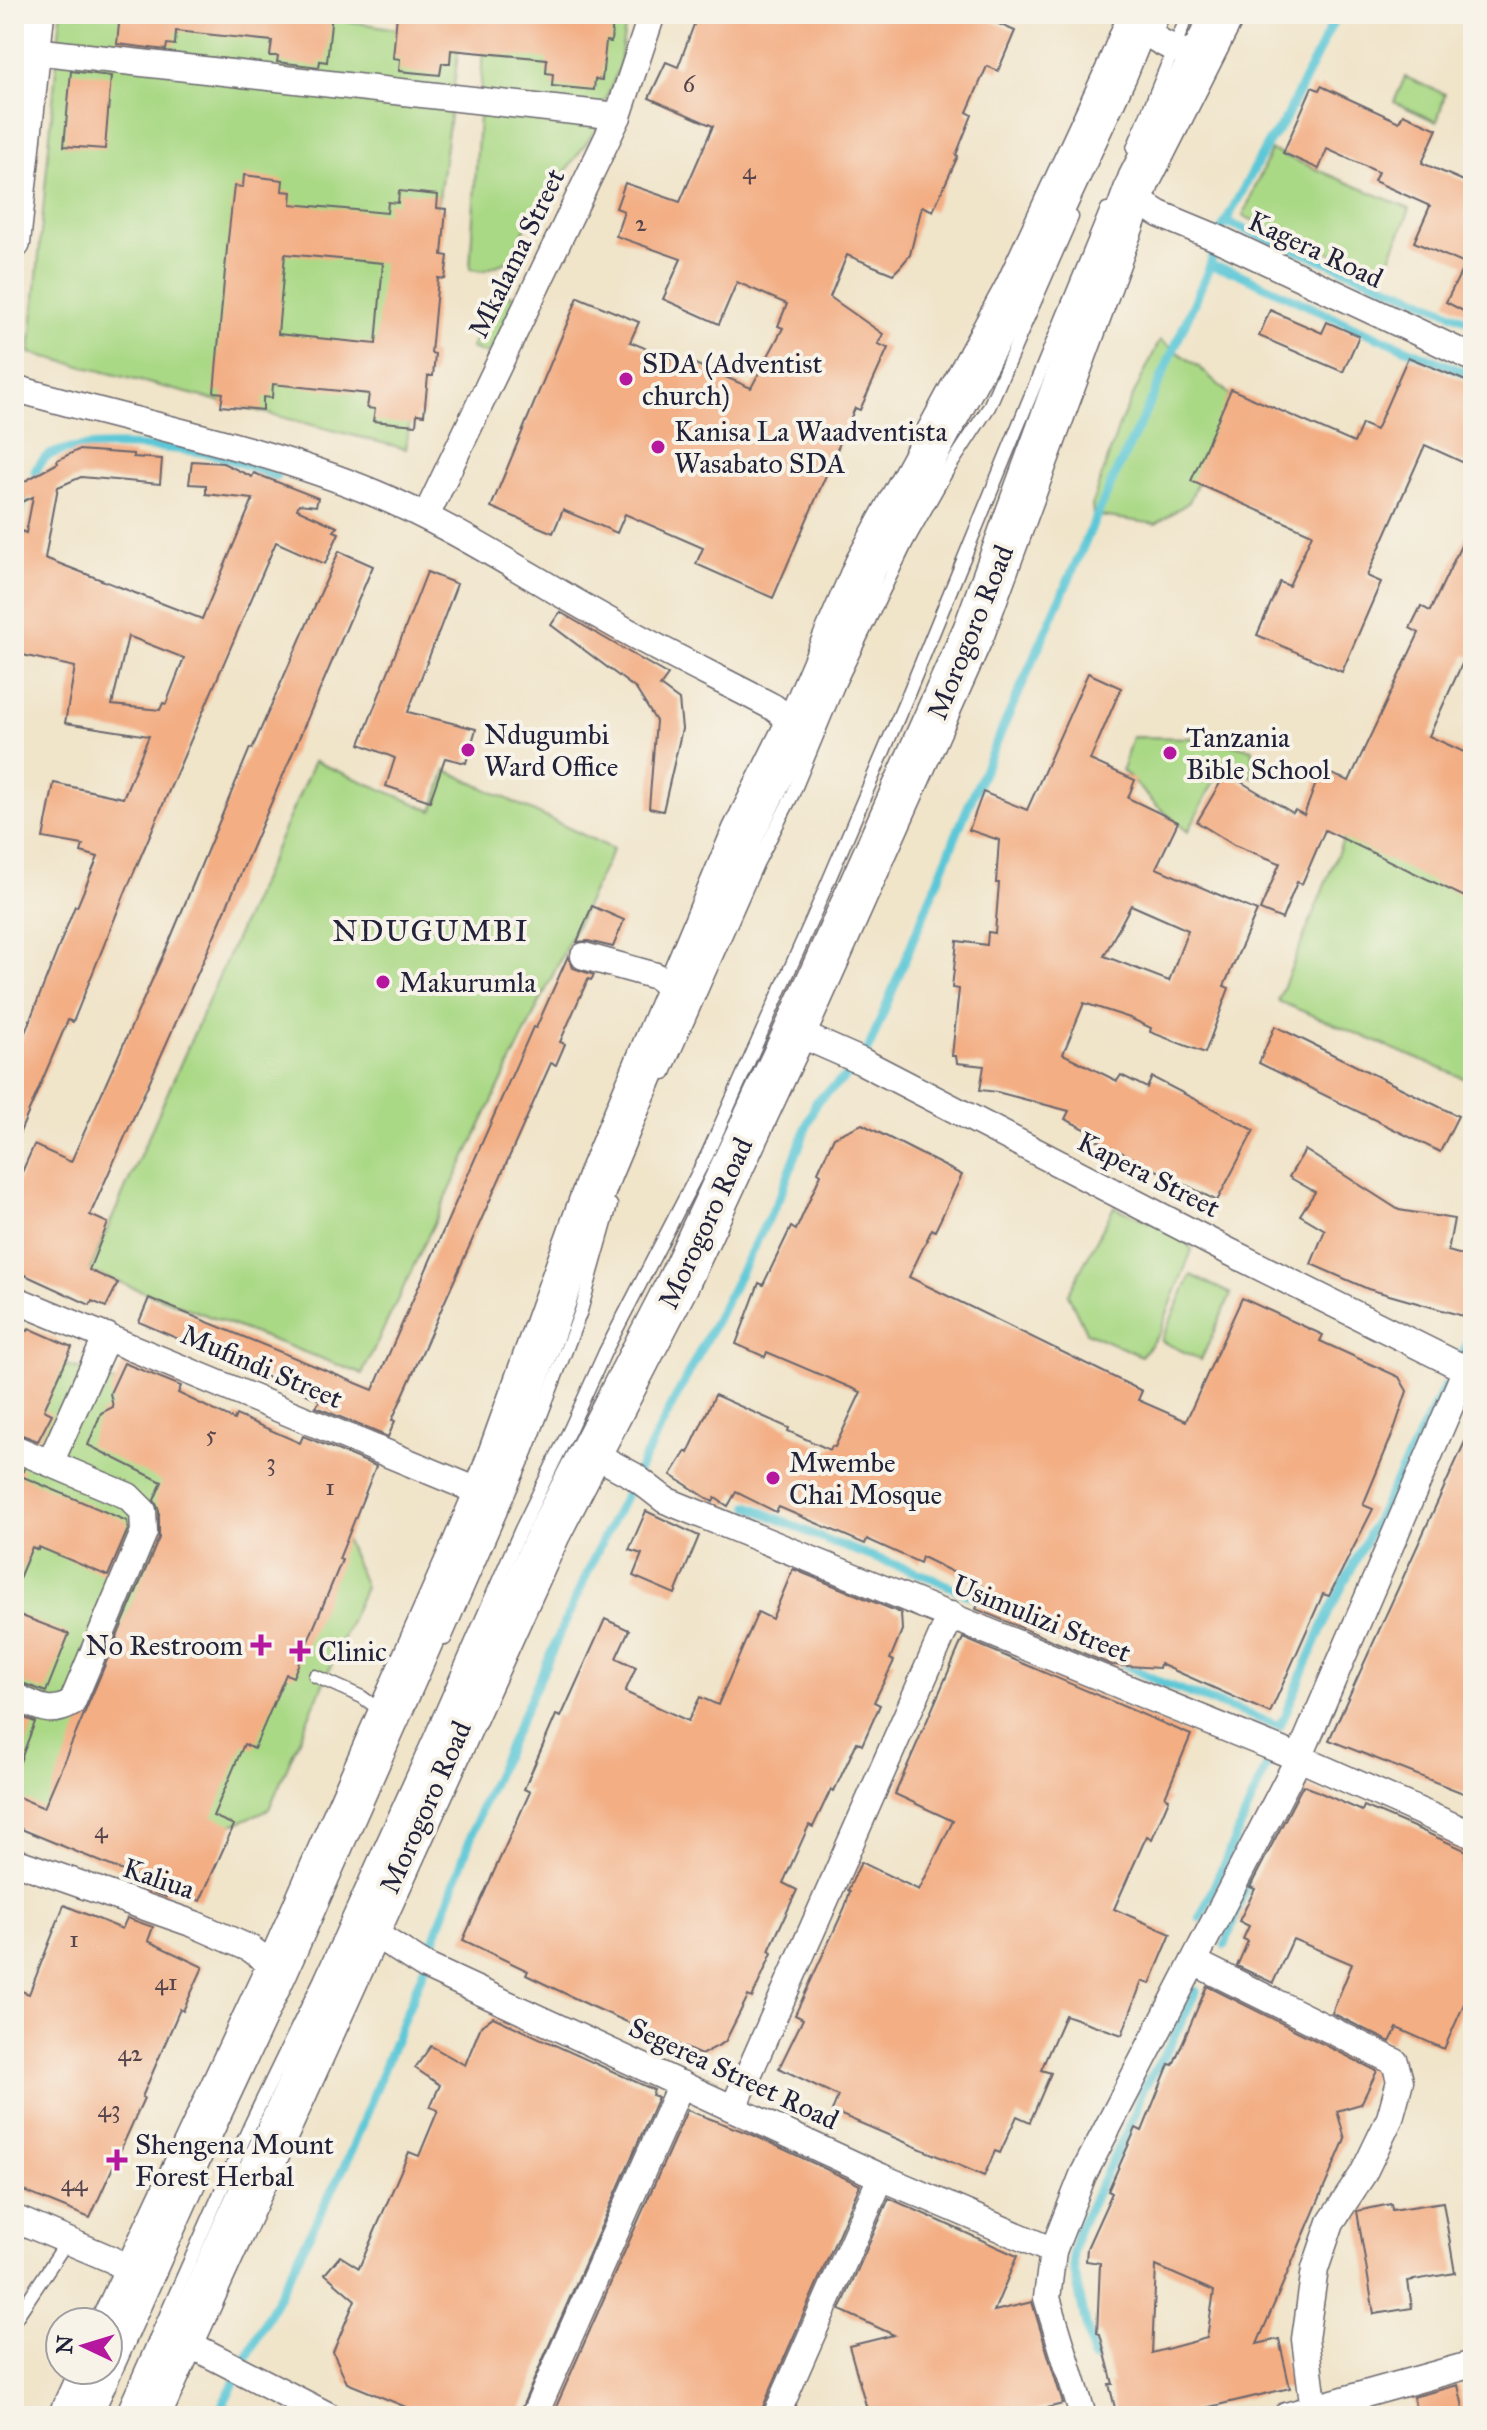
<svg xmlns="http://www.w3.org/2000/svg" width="1487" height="2430" viewBox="0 0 1487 2430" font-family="'IM FELL Great Primer',serif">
<rect width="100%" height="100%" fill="#f7f3e8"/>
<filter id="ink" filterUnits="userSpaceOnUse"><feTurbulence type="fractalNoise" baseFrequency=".0125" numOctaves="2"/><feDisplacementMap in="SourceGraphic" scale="16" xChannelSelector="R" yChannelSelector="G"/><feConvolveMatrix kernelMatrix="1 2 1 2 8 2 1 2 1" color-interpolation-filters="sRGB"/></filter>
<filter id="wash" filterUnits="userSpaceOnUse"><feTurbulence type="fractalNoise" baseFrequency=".006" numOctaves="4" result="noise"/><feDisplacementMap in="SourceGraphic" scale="32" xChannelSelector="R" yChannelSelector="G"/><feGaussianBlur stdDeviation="1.8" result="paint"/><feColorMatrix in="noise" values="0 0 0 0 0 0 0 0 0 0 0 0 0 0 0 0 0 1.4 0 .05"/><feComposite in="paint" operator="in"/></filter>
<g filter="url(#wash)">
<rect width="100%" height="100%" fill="#f0e4c9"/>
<g fill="#aad986" stroke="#667e60" stroke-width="2">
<path d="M 61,14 L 303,14 L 460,39 L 406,449 L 30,353 Z"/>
<path d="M 485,14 L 627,14 L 619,68 L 601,111 L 600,124 L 525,228 L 511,260 L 483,271 L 470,269 Z"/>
<path d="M 1405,77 L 1445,94 L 1437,122 L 1394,102 Z"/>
<path d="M 1271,150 L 1410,209 L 1383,275 L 1243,216 Z"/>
<path d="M 496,292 L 514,296 L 498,339 L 487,354 L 471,348 Z"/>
<path d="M 1160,340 L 1199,367 L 1229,394 L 1209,456 L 1189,502 L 1156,524 L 1093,515 L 1092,504 L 1120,423 Z"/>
<path d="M 1132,737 L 1198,738 L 1253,749 L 1253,777 L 1223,764 L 1188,832 L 1155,804 L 1122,770 Z"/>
<path d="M 314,761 L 433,811 L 446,770 L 613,849 L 362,1374 L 89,1271 Z"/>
<path d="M 1345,835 L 1473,864 L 1473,1082 L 1278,1001 Z"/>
<path d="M 1114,1207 L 1180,1234 L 1192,1250 L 1159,1334 L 1141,1356 L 1086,1332 L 1068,1294 Z"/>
<path d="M 1191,1275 L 1231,1294 L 1201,1360 L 1161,1341 Z"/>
<path d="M 14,1352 L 100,1374 L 340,1525 L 365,1587 L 269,1809 L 178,1849 L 14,1806 Z"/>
</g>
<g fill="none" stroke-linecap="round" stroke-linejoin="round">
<g stroke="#5cc7d7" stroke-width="9">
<path d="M 1226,222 L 1415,297 L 1473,323"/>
<path d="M 1210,266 L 1235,272 L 1358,329 L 1473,376"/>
<path d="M 14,533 L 24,498 L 38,474 L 35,471 C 38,467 42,460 46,457 C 77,438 189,447 223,457 C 241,462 258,470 276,477"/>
<path d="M 1460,1359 L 1473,1333"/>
<path d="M 749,1506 L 828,1541 L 932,1578 L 990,1605"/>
<path d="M 1118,1661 L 1162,1683 L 1280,1726 L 1328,1614 L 1445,1386"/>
<path d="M 1200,1918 L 1270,1759"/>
<path d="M 1225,1945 L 1246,1884"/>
<path d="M 1093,2358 L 1074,2269 L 1073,2253 L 1078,2231 L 1135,2114 L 1141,2092 L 1171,2044 L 1196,1991"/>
<path d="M 217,2416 L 347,2161 L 425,1966 L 483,1803 L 601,1543 L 781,1194 L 816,1102 L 863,1062 L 967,809 L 1114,477 L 1153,397 L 1210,266 L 1217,238 L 1268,143 L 1283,123 L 1337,14"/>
</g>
</g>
<g id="blocks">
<g fill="#f3ae84" fill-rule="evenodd">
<path d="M 120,14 L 332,14 L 327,62 L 320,61 L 319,67 L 277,62 L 278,56 L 270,56 L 272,41 L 176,31 L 175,45 L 167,44 L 166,50 L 117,44 Z"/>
<path d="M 397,14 L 610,14 L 609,18 L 613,19 L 611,42 L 606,41 L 602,80 L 595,79 L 594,90 L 552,86 L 553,74 L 546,73 L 547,59 L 451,50 L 450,63 L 442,63 L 440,75 L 399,71 L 400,59 L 393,58 Z"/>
<path d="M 698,14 L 976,14 L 1015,31 L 998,71 L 987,66 L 967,112 L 972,115 L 956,155 L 958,156 L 933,211 L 922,206 L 910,255 L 901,266 L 893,274 L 847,255 L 830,297 L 883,334 L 878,344 L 888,348 L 860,410 L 855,408 L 773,598 L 696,564 L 703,548 L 625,514 L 617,533 L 563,510 L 553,533 L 491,507 L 578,297 L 639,322 L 630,342 L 694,368 L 695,364 L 751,388 L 783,328 L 778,326 L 787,304 L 737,282 L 719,324 L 663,299 L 681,259 L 616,236 L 624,211 L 616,208 L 625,183 L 680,202 L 713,126 L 649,98 L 666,62 L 678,67 Z"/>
<path d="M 71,71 L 111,76 L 105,149 L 64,146 Z"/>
<path d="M 1321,86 L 1399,122 L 1403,114 L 1437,129 L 1422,163 L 1473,185 L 1473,316 L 1446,302 L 1465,264 L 1414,242 L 1430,206 L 1374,181 L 1378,172 L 1327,149 L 1319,169 L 1283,153 L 1312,87 L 1319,90 Z"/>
<path d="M 244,175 L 283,180 L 282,191 L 292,192 L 291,204 L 387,213 L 388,202 L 398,203 L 399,191 L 438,195 L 437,208 L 446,209 L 442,255 L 448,256 L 445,279 L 438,278 L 431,353 L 435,354 L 433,376 L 428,376 L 424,415 L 417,414 L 416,425 L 373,421 L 375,409 L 367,408 L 369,394 L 273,384 L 272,398 L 263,397 L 263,410 L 221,406 L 223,393 L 214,392 L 227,248 L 234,186 L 243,187 ZM 285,254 L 383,263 L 376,344 L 278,334 Z"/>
<path d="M 1270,310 L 1322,333 L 1327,322 L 1359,336 L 1343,372 L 1259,336 Z"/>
<path d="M 1408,357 L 1473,384 L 1473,467 L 1425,445 L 1367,576 L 1381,582 L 1342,672 L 1257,635 L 1280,582 L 1289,586 L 1312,534 L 1191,481 L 1231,389 L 1354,443 L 1362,424 L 1376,430 Z"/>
<path d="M 78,450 L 133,454 L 133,457 L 162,459 L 160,484 L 81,477 L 58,487 L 45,558 L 202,619 L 253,499 L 206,494 L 206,485 L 189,484 L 192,461 L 223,463 L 252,477 L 254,473 L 318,498 L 316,506 L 299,504 L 297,509 L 337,527 L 334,531 L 339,533 L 325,564 L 276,542 L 125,893 L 73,1022 L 68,1020 L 14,1146 L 14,1036 L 22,1040 L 75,906 L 77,907 L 98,857 L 81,852 L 83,845 L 43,838 L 54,783 L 123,798 L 149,736 L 65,723 L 75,667 L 14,653 L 14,570 L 21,531 L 26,533 L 33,497 L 19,503 L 14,487 L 58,463 L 57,460 ZM 128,636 L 184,658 L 166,704 L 163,703 L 160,710 L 112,705 Z"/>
<path d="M 1473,520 L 1473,658 L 1466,655 L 1429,736 L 1473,756 L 1473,901 L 1325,830 L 1302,884 L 1297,882 L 1282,919 L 1260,910 L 1280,863 L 1234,845 L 1197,822 L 1226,773 L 1293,813 L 1295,810 L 1304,815 L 1321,770 L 1349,781 L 1419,633 L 1410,628 L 1421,606 L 1430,611 Z"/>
<path d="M 339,551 L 373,566 L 205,957 L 90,1215 L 108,1223 L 89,1270 L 118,1283 L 106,1307 L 92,1301 L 90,1305 L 14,1270 L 14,1190 L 34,1145 L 71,1162 L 169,942 L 250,748 L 252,749 Z"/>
<path d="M 427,572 L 457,584 L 408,712 L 476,729 L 466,763 L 445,758 L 430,801 L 386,786 L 395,758 L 360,744 Z"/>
<path d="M 560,612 L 668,675 L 660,686 L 679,700 L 682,729 L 663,811 L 649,808 L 656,721 L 636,689 L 551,625 Z"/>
<path d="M 1088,673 L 1121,688 L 1090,760 L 1135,780 L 1128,798 L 1178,822 L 1156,868 L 1257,911 L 1224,986 L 1229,988 L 1205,1053 L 1150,1032 L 1151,1028 L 1130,1018 L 1084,1003 L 1063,1054 L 1117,1081 L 1121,1075 L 1147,1088 L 1152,1077 L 1254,1130 L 1217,1201 L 1091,1137 L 1093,1133 L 1065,1119 L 1069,1111 L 997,1092 L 980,1090 L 984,1066 L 957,1063 L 956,1056 L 952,1056 L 959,989 L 952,988 L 957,941 L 987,945 L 988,932 L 995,933 L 999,883 L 996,883 L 999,840 L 969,830 L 983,792 L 1027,810 ZM 1131,905 L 1188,930 L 1169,981 L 1104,956 Z"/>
<path d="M 592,906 L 624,920 L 613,947 L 588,941 L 577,942 Z"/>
<path d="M 568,956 L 573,968 L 594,975 L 591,980 L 588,979 L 560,1042 L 565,1044 L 556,1065 L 551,1063 L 392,1420 L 395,1421 L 388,1437 L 316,1407 L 320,1400 L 139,1322 L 149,1298 L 373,1390 L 533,1027 L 536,1028 Z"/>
<path d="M 1275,1026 L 1458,1116 L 1440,1152 L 1259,1063 Z"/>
<path d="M 862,1124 L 962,1175 L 935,1231 L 932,1229 L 909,1277 L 1142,1391 L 1138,1400 L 1186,1421 L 1242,1298 L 1323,1335 L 1320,1341 L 1399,1377 L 1407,1391 L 1393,1433 L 1363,1505 L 1373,1509 L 1329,1596 L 1323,1594 L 1270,1713 L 1160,1664 L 1159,1668 L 1112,1665 L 976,1609 L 985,1588 L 922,1557 L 920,1563 L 867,1539 L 865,1544 L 779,1507 L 776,1512 L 736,1492 L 728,1506 L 715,1498 L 713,1502 L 671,1475 L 686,1451 L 688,1453 L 715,1395 L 789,1428 L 788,1431 L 830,1450 L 832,1446 L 835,1447 L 861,1392 L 767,1352 L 765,1357 L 736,1344 L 759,1283 L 763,1285 L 791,1227 L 796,1230 L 821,1174 L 818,1172 L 834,1137 Z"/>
<path d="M 1305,1150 L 1399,1210 L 1454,1219 L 1448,1251 L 1473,1258 L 1473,1282 L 1463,1316 L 1368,1289 L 1311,1264 L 1325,1230 L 1300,1215 L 1315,1192 L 1289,1177 Z"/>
<path d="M 14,1326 L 28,1331 L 29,1328 L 72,1347 L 44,1410 L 52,1414 L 38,1441 L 14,1432 Z"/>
<path d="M 124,1363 L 181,1386 L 178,1393 L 234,1420 L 236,1415 L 300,1443 L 303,1436 L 376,1466 L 339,1559 L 342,1560 L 293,1677 L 286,1674 L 254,1749 L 244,1744 L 213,1816 L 234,1825 L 200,1901 L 170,1887 L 166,1897 L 141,1888 L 145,1880 L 14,1826 L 14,1795 L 44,1808 L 159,1538 L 159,1510 L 154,1500 L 162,1482 L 88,1445 L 101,1413 L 113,1407 L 110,1393 Z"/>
<path d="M 1473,1424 L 1473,1797 L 1329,1740 Z"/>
<path d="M 14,1465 L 24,1470 L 21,1476 L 127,1521 L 128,1529 L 108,1576 L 39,1547 L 38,1550 L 32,1547 L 14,1590 Z"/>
<path d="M 646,1511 L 699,1536 L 675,1594 L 633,1576 L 642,1554 L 629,1550 Z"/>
<path d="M 793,1569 L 901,1613 L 902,1630 L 890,1659 L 894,1661 L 874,1702 L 880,1705 L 862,1745 L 857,1742 L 834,1791 L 831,1789 L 813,1827 L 809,1825 L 783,1883 L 797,1890 L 769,1951 L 772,1953 L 752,1998 L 748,1996 L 725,2042 L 701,2055 L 589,2005 L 526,1975 L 528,1971 L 463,1940 L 530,1792 L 524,1789 L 544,1743 L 556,1715 L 561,1717 L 605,1619 L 629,1630 L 616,1658 L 636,1667 L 625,1692 L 688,1721 L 700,1697 L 718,1705 L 758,1612 L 772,1619 Z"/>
<path d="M 14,1613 L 69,1634 L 46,1692 L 14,1680 Z"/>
<path d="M 963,1638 L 1191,1735 L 1165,1797 L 1169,1799 L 1152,1839 L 1147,1836 L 1143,1844 L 1114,1909 L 1171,1934 L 1150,1984 L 1142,1981 L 1122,2035 L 1065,2015 L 1041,2070 L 1051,2073 L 1030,2122 L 1017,2116 L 1000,2153 L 995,2151 L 984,2176 L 832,2111 L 838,2096 L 779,2068 L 803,2019 L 795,2015 L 845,1907 L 850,1891 L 848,1890 L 861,1862 L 919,1890 L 953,1821 L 895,1794 Z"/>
<path d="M 14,1714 L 35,1722 L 16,1772 L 14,1771 Z"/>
<path d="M 1303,1785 L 1362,1811 L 1364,1806 L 1416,1828 L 1467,1851 L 1465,1857 L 1473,1860 L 1473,1984 L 1444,2049 L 1397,2028 L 1390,2042 L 1332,2013 L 1352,1964 L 1293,1939 L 1273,1983 L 1237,1966 L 1248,1941 L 1243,1939 L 1249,1926 L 1239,1921 L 1255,1889 L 1250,1887 Z"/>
<path d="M 64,1905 L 122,1929 L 127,1918 L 153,1927 L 148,1941 L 203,1967 L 183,2011 L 180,2009 L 142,2097 L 144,2098 L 90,2218 L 14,2187 L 14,1988 L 29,1994 Z"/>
<path d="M 1207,1986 L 1377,2071 L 1361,2104 L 1337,2111 L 1345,2139 L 1257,2344 L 1279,2339 L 1290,2388 L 1171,2416 L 1117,2416 L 1109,2384 L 1113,2384 L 1100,2334 L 1097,2333 L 1100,2263 L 1086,2261 L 1087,2248 L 1112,2193 L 1108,2191 L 1136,2128 L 1142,2131 L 1169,2064 L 1173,2065 ZM 1156,2266 L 1214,2291 L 1207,2338 L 1152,2353 Z"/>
<path d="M 493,2017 L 654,2090 L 652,2095 L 658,2097 L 518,2416 L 428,2416 L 347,2383 L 333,2352 L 355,2300 L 325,2274 L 340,2256 L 359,2268 L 409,2152 L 419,2156 L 438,2110 L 430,2107 L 440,2085 L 415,2068 L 431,2046 L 465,2065 L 481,2026 Z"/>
<path d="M 687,2110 L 753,2135 L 860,2185 L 759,2416 L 552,2416 Z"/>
<path d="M 889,2198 L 1017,2256 L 994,2311 L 1032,2302 L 1063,2404 L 1013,2416 L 869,2416 L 849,2346 L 894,2335 L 840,2310 Z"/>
<path d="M 1443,2202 L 1455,2273 L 1408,2281 L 1412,2308 L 1374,2314 L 1357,2211 L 1391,2204 L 1392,2210 Z"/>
<path d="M 1458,2385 L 1465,2416 L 1417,2416 L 1413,2397 Z"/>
</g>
</g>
</g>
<g filter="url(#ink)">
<use href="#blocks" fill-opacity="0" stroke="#6a666d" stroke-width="2"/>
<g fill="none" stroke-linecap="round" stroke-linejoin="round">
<g stroke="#6a666d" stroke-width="15">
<g id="service">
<path d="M 1152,40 L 1164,14"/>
<path d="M 1133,148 L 1188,14"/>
<path d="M 665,1073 L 757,864 L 793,794 L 839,683 L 907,542 L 946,473 L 989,407 L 1072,217"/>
<path d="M 445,1639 L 527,1452 L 581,1311 L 611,1205"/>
<path d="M 315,1676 L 362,1697 L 384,1713"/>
<path d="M 14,2321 L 68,2240"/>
<path d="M 96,2416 L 202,2178"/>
<path d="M 121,2416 L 251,2123 L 320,1980 L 431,1735 L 521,1529 L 570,1429 L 605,1352 L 707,1155 L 813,917 L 907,697 L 1107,209"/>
</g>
</g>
<g stroke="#6a666d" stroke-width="29">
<g id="minor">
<path d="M 1128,14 C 1144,38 1176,50 1202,59"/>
<path d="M 34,51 L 618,116"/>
<path d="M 1132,197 L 1159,214 L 1217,238 L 1473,358"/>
<path d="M 14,388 C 134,423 258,445 374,493 C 456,527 529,577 607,620 C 661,651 718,678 773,707 L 796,725"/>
<path d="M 426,516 L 618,116 L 652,14"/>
<path d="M 584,956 L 656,976 L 676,992"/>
<path d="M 795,1032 L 863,1062 L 1228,1251 L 1473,1373"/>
<path d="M 14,1299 L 485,1494"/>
<path d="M 14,1448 L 128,1496 L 143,1511 L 144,1532 L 72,1703 C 50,1716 36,1706 14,1696"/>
<path d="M 592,1453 L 634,1476 L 665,1500 L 1299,1758 L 1473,1835"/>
<path d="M 50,1463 L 107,1336"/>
<path d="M 14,1861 L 194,1924 L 251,1949 L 277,1969"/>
<path d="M 370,1931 L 425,1966 L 881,2177 L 1053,2251"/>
<path d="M 1194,1962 L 1395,2062 L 1400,2081 L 1390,2118 L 1363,2174 L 1331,2222 L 1315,2269 L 1305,2339 L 1314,2410"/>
<path d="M 734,2107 L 951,1615"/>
<path d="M 14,2218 L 113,2260 L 133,2275"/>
<path d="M 183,2341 L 329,2416"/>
<path d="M 534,2416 L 681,2084"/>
<path d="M 776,2416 L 881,2177"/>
<path d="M 1083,2416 L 1047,2298 L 1053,2251 L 1083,2175 L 1299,1758 L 1466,1369 L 1473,1359"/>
<path d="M 1286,2416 L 1473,2364"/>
</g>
</g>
<g stroke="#6a666d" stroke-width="35">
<path id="tertiary" d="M 14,243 L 38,14"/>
</g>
<g stroke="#6a666d" stroke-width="45">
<g id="trunk">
<path d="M 108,2331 L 277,1969 L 458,1558 L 485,1494 L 601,1172 L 743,833 L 803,712 L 865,567 L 1015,291 L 1116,73 L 1140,14"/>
<path d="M 70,2416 L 91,2370"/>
<path d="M 149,2416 L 549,1533 L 678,1283 L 795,1032 L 974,631 L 1139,180 L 1223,14"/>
</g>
</g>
<use href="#service" stroke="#fff" stroke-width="12"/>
<use href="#minor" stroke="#fff" stroke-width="26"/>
<use href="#tertiary" stroke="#fff" stroke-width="32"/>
<use href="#trunk" stroke="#fff" stroke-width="42"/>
</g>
</g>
<g fill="#b5179e" stroke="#f7f3e8" stroke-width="3">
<circle cx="626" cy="379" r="8"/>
<circle cx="658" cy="447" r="8"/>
<circle cx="468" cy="750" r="8"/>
<circle cx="1170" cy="753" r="8"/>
<circle cx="383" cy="982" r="8"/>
<circle cx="773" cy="1478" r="8"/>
<path d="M257 1633h8v8h8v8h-8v8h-8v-8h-8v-8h8z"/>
<path d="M296 1639h8v8h8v8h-8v8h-8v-8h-8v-8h8z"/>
<path d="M113 2148h8v8h8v8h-8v8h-8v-8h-8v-8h8z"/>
</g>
<g text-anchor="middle" stroke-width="8" stroke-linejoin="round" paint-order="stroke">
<g font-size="24" fill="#56454d">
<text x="689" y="92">6</text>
<text x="749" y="179">4</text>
<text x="641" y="231">2</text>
<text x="211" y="1442">5</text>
<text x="271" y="1470">3</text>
<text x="330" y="1495">1</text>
<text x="101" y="1838">4</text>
<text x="74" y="1947">1</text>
<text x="166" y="1990">41</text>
<text x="130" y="2061">42</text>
<text x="109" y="2117">43</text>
<text x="74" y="2191">44</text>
</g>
<g font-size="28" fill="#22223b" stroke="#f7f3e8">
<text transform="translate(1316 249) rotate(25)" y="10">Kagera Road</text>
<text transform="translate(516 253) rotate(-64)" y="10">Mkalama Street</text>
<text transform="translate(970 632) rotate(-68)" y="10">Morogoro Road</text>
<text transform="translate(1149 1174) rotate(27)" y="10">Kapera Street</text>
<text transform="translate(705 1223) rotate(-65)" y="10">Morogoro Road</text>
<text transform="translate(262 1366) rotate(23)" y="10">Mufindi Street</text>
<text transform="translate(1042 1618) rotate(22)" y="10">Usimulizi Street</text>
<text transform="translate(425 1807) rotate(-66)" y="10">Morogoro Road</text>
<text transform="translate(159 1878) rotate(19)" y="10">Kaliua</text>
<text transform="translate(734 2073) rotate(25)" y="10">Segerea Street Road</text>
</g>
<g font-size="28" fill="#22223b" stroke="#f7f3e8" text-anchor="start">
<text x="642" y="373">SDA (Adventist<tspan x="642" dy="32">church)</tspan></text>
<text x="674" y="441">Kanisa La Waadventista<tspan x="674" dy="32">Wasabato SDA</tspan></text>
<text x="484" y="744">Ndugumbi<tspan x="484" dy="32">Ward Office</tspan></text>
<text x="1186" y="747">Tanzania<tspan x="1186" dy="32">Bible School</tspan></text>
<text x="399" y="992">Makurumla</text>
<text x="789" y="1472">Mwembe<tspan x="789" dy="32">Chai Mosque</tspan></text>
<text x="243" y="1655" text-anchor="end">No Restroom</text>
<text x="318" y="1661">Clinic</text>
<text x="135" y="2154">Shengena Mount<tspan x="135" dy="32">Forest Herbal</tspan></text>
</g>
<g font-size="30" letter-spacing="2" fill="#22223b" stroke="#f7f3e8">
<text x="431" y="941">NDUGUMBI</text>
</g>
</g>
<rect width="1487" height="2430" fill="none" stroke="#f7f3e8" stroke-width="48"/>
<g transform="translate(84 2346) rotate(274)"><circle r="38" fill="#f7f3e8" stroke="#a29fa3" stroke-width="2"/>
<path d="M0-6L14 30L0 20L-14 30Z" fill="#b5179e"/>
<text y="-12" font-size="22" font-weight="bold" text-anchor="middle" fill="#22223b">N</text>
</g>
</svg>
